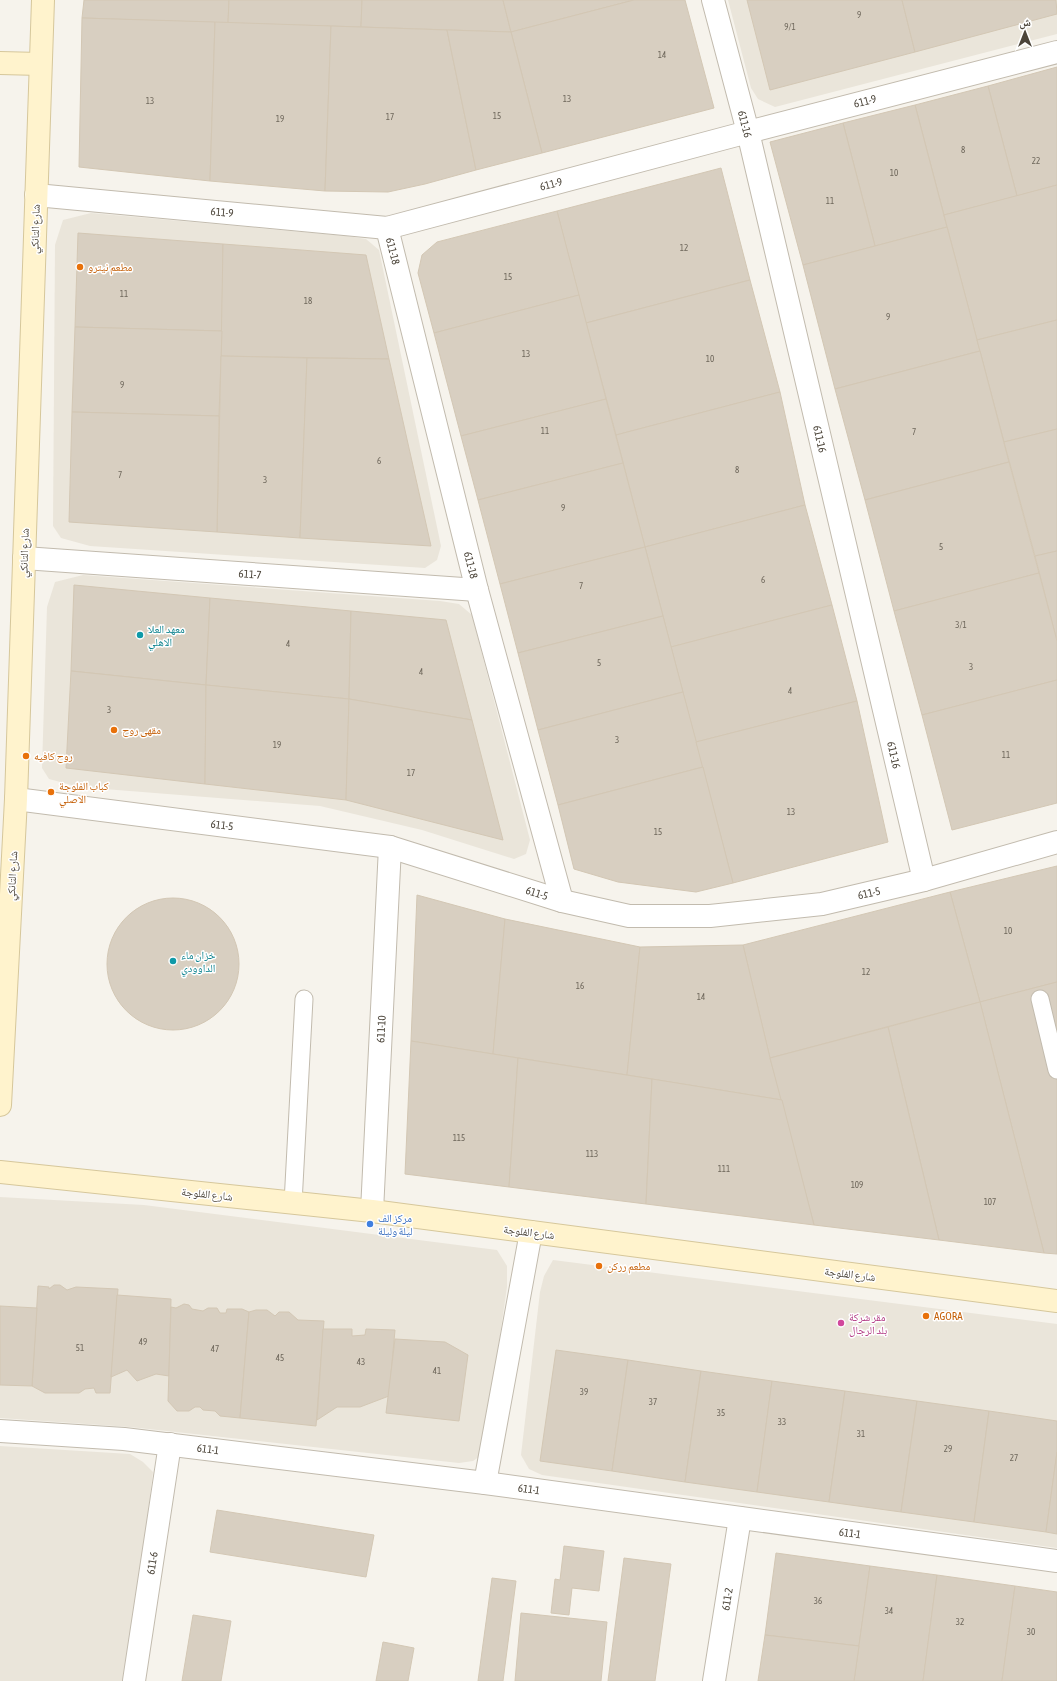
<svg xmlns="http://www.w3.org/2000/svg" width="1057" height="1681" viewBox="0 0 1057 1681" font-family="'Asap Condensed','Noto Naskh Arabic',sans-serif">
<rect width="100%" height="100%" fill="#f6f3ec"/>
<g fill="#eae5da">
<path d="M 728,0 L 1057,0 L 1057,34 L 775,107 L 758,99 L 751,88 Z"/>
<path d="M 91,213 L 347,236 L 366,239 L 379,250 L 441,546 L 437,560 L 425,568 L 90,546 L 61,538 L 53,526 L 55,245 L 63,220 Z"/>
<path d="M 83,575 L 440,601 L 459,604 L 472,615 L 530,840 L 526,854 L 514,859 L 422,830 L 320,806 L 79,787 L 49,779 L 42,768 L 47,607 L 55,582 Z"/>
<path d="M 0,1197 L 144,1205 L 497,1250 L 507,1266 L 507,1287 L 483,1454 L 473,1461 L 459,1463 L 130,1427 L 0,1418 Z"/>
<path d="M 553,1260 L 1057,1324 L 1057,1548 L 542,1475 L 529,1469 L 521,1455 L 540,1292 L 544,1276 Z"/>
<path d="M 0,1446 L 130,1454 L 143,1462 L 153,1472 L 127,1681 L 0,1681 Z"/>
</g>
<g fill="#d8cfc1" stroke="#d3c7b4">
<path d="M 84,0 L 229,0 L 228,23 L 82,18 Z"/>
<path d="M 229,0 L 362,0 L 361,27 L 228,23 Z"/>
<path d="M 362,0 L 503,0 L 511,32 L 361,27 Z"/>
<path d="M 503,0 L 634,0 L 511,32 Z"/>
<path d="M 634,0 L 685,0 L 714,108 L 542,153 L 511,32 Z"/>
<path d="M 747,0 L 902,0 L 915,52 L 770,90 Z"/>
<path d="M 902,0 L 1056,0 L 1057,14 L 915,52 Z"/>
<path d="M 82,18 L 215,22 L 210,181 L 79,167 Z"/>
<path d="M 215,22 L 331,26 L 325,191 L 210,181 Z"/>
<path d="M 331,26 L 447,30 L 476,170 L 425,184 L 388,192 L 325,191 Z"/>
<path d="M 447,30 L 511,32 L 542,153 L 476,170 Z"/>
<path d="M 1057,67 L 1057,185 L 1017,196 L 988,86 Z"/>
<path d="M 988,86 L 1017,196 L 944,215 L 915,105 Z"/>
<path d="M 915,105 L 947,227 L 875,246 L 843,123 Z"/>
<path d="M 843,123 L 875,246 L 803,265 L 770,142 Z"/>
<path d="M 721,168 L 750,280 L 586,323 L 557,211 Z"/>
<path d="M 1057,185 L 1057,320 L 977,340 L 944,215 Z"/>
<path d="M 557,211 L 579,295 L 434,333 L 418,273 L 422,255 L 437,242 Z"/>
<path d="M 947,227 L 980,351 L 835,389 L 803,265 Z"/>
<path d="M 78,233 L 223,244 L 222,331 L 75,327 Z"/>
<path d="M 223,244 L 366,255 L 389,359 L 221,356 Z"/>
<path d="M 750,280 L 780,392 L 616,435 L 586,323 Z"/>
<path d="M 579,295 L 606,399 L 461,436 L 434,333 Z"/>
<path d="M 1057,320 L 1057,429 L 1004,442 L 977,340 Z"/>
<path d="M 75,327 L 222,331 L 219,416 L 72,412 Z"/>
<path d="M 980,351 L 1009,462 L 865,500 L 835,389 Z"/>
<path d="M 221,356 L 307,358 L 300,538 L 217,532 Z"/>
<path d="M 307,358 L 389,359 L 431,546 L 300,538 Z"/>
<path d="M 780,392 L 805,505 L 645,547 L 616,435 Z"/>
<path d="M 606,399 L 623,463 L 478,500 L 461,436 Z"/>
<path d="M 72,412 L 219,416 L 217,532 L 69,522 Z"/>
<path d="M 1057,429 L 1057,551 L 1035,556 L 1004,442 Z"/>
<path d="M 1009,462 L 1039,573 L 894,611 L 865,500 Z"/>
<path d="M 623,463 L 645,547 L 500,584 L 478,500 Z"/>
<path d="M 805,505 L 832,605 L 671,647 L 645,547 Z"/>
<path d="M 645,547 L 663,616 L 518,653 L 500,584 Z"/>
<path d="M 1057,551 L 1057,641 L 1035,556 Z"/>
<path d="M 1039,573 L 1057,641 L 1057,680 L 922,715 L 894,611 Z"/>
<path d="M 74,585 L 210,598 L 206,685 L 71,671 Z"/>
<path d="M 210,598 L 351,611 L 349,699 L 206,685 Z"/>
<path d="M 832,605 L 857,701 L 696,742 L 671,647 Z"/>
<path d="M 351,611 L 446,620 L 472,720 L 349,699 Z"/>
<path d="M 663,616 L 683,692 L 538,730 L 518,653 Z"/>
<path d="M 71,671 L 206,685 L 205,784 L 66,768 Z"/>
<path d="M 1057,680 L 1057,803 L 952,830 L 922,715 Z"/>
<path d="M 206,685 L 349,699 L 346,800 L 205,784 Z"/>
<path d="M 683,692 L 703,767 L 558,805 L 538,730 Z"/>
<path d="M 349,699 L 472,720 L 503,840 L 346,800 Z"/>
<path d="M 857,701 L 888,842 L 733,883 L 696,742 Z"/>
<path d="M 703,767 L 733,883 L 696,892 L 618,882 L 574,869 L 558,805 Z"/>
<path d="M 1057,866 L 1057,982 L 980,1002 L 950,892 Z"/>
<path d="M 950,892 L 980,1002 L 770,1058 L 743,945 Z"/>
<path d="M 417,895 L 505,919 L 493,1054 L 411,1041 Z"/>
<circle cx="173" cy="964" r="66"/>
<path d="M 505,919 L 640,947 L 627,1075 L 493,1054 Z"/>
<path d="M 743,945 L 770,1058 L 782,1100 L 627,1075 L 640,947 Z"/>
<path d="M 1057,982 L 1057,1254 L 1044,1253 L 980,1002 Z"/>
<path d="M 980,1002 L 1044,1253 L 939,1240 L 888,1027 Z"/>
<path d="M 888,1027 L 939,1240 L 814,1225 L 770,1058 Z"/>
<path d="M 411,1041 L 518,1058 L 509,1187 L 405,1174 Z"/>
<path d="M 518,1058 L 652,1079 L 646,1204 L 509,1187 Z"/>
<path d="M 652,1079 L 782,1100 L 814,1225 L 646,1204 Z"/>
<path d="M 54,1285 L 60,1285 L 67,1290 L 76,1287 L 118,1289 L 110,1393 L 96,1393 L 94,1388 L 85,1389 L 79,1393 L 45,1393 L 32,1386 L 38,1286 L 49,1287 L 49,1289 Z"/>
<path d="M 117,1295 L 171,1299 L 169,1376 L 156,1374 L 137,1381 L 127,1370 L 111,1377 Z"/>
<path d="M 184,1304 L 189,1305 L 192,1309 L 203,1311 L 208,1308 L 217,1308 L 220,1313 L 226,1313 L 227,1309 L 242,1309 L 249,1312 L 240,1418 L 220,1416 L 215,1411 L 203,1410 L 200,1407 L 195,1407 L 189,1411 L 177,1411 L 168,1401 L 171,1307 L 176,1308 Z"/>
<path d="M 0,1306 L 37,1308 L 32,1386 L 0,1385 Z"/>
<path d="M 256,1310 L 267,1310 L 275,1316 L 279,1312 L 289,1312 L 298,1320 L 324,1321 L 316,1426 L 240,1418 L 249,1312 Z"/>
<path d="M 323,1329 L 352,1329 L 352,1336 L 365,1335 L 366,1329 L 395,1330 L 389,1396 L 360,1407 L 337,1407 L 317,1420 Z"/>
<path d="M 395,1339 L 445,1342 L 468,1355 L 459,1421 L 386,1413 Z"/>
<path d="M 556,1350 L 628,1360 L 612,1471 L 540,1461 Z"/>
<path d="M 628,1360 L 701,1371 L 685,1482 L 612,1471 Z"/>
<path d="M 701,1371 L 772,1381 L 757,1492 L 685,1482 Z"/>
<path d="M 772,1381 L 845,1391 L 829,1502 L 757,1492 Z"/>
<path d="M 845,1391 L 917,1401 L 901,1512 L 829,1502 Z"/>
<path d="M 917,1401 L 989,1411 L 974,1522 L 901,1512 Z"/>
<path d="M 989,1411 L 1057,1421 L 1057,1452 L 1046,1532 L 974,1522 Z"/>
<path d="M 1057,1452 L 1057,1534 L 1046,1532 Z"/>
<path d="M 217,1510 L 374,1535 L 366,1577 L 210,1552 Z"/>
<path d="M 564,1546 L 604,1551 L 599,1591 L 572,1588 L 569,1615 L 551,1613 L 555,1579 L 560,1580 Z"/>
<path d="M 776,1553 L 870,1566 L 859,1646 L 765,1635 Z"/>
<path d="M 624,1558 L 671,1564 L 655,1681 L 608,1681 Z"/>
<path d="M 870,1566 L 937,1575 L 923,1681 L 854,1681 Z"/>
<path d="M 937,1575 L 1015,1586 L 1002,1681 L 923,1681 Z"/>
<path d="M 492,1578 L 516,1581 L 503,1681 L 478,1681 Z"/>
<path d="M 1015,1586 L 1057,1592 L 1057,1681 L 1002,1681 Z"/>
<path d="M 521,1613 L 607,1622 L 601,1681 L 515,1681 Z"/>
<path d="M 193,1615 L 231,1621 L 221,1681 L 182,1681 Z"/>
<path d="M 765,1635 L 859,1646 L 854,1681 L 758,1681 Z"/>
<path d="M 383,1642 L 414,1648 L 408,1681 L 376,1681 Z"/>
</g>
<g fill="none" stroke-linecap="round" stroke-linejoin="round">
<g stroke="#c2bbae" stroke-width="19">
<g id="lane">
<path d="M 1040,999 L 1057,1070"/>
<path d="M 293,1203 L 304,999"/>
</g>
</g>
<g stroke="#c2bbae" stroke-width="24">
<g id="street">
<path d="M 713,0 L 748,132 L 924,880"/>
<path d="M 36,195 L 387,228 L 748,132 L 1057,52"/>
<path d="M 387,228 L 477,590 L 562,901"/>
<path d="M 24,558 L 477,590"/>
<path d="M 16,799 L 390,847 L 562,901 L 629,916 L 710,916 L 822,904 L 924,880 L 1057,842"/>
<path d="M 372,1211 L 390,847"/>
<path d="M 0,1431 L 124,1439 L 485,1483 L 1057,1561"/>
<path d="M 485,1483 L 531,1232"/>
<path d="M 134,1681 L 170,1444"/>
<path d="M 714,1681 L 740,1518"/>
</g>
</g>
<g stroke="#d6c79b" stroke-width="24">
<g id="secondary">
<path d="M 0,63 L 40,64"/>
<path d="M 0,1105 L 16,799 L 43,0"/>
<path d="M 0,1172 L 372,1211 L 1057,1301"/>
</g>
</g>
<use href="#lane" stroke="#fff" stroke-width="17"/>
<use href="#street" stroke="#fff" stroke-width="22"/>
<use href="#secondary" stroke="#fff3cd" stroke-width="22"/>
</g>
<g fill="#e8710a" stroke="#fff" stroke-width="1.5">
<circle cx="80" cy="267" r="4"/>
<circle cx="114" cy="730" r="4"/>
<circle cx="26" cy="756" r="4"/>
<circle cx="51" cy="792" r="4"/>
<circle cx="599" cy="1266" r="4"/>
<circle cx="926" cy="1316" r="4"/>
</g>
<g fill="#0f9aa8" stroke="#fff" stroke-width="1.5">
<circle cx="140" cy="635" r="4"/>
<circle cx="173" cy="961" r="4"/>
</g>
<circle fill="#3f7fe0" stroke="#fff" stroke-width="1.5" cx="370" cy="1224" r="4"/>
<circle fill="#d1479c" stroke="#fff" stroke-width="1.5" cx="841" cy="1323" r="4"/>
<g text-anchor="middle" stroke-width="3" stroke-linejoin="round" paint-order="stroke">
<g font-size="9" fill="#6e675b">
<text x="859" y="18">9</text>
<text x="790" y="30">9/1</text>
<text x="662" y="58">14</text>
<text x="567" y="102">13</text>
<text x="150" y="104">13</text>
<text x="497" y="119">15</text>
<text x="390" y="120">17</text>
<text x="280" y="122">19</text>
<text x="963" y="153">8</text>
<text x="1036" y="164">22</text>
<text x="894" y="176">10</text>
<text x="830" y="204">11</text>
<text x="684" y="251">12</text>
<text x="508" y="280">15</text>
<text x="124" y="297">11</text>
<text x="308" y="304">18</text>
<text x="888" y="320">9</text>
<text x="526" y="357">13</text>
<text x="710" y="362">10</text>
<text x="122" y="388">9</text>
<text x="545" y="434">11</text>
<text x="914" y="435">7</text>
<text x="379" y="464">6</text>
<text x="737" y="473">8</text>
<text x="120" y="478">7</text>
<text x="265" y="483">3</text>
<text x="563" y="511">9</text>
<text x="941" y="550">5</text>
<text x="763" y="583">6</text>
<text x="581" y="589">7</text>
<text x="961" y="628">3/1</text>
<text x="288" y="647">4</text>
<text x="599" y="666">5</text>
<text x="971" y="670">3</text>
<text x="421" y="675">4</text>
<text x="790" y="694">4</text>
<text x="109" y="713">3</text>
<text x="617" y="743">3</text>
<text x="277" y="748">19</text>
<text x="1006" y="758">11</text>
<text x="411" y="776">17</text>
<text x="791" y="815">13</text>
<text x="658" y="835">15</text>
<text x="1008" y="934">10</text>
<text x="866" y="975">12</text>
<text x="580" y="989">16</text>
<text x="701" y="1000">14</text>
<text x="459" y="1141">115</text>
<text x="592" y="1157">113</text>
<text x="724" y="1172">111</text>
<text x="857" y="1188">109</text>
<text x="990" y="1205">107</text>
<text x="143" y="1345">49</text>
<text x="80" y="1351">51</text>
<text x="215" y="1352">47</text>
<text x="280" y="1361">45</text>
<text x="361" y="1365">43</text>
<text x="437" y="1374">41</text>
<text x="584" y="1395">39</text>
<text x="653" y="1405">37</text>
<text x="721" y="1416">35</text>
<text x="782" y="1425">33</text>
<text x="861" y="1437">31</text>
<text x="948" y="1452">29</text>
<text x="1014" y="1461">27</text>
<text x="818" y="1604">36</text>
<text x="889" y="1614">34</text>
<text x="960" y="1625">32</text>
<text x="1031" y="1635">30</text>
</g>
<g font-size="11" fill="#4b4439" stroke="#fff">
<text transform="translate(865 101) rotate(-14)" y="4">611-9</text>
<text transform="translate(745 124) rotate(76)" y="4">611-16</text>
<text transform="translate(551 184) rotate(-15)" y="4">611-9</text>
<text transform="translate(222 212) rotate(5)" y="4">611-9</text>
<text transform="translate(35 229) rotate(-88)" y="4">شارع التانكي</text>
<text transform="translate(393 251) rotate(76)" y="4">611-18</text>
<text transform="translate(820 439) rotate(77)" y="4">611-16</text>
<text transform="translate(24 553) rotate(-88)" y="4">شارع التانكي</text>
<text transform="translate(471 565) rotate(76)" y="4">611-18</text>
<text transform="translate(250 574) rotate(4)" y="4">611-7</text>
<text transform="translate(894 755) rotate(77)" y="4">611-16</text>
<text transform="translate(222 825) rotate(7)" y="4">611-5</text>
<text transform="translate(12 876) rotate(-87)" y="4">شارع التانكي</text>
<text transform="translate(537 893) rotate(17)" y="4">611-5</text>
<text transform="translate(869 893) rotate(-13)" y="4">611-5</text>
<text transform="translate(381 1029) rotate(-87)" y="4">611-10</text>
<text transform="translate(207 1194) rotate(6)" y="4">شارع الفلوجة</text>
<text transform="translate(529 1232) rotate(7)" y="4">شارع الفلوجة</text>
<text transform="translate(850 1274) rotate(7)" y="4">شارع الفلوجة</text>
<text transform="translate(208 1449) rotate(7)" y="4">611-1</text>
<text transform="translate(529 1489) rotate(8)" y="4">611-1</text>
<text transform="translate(850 1533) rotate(8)" y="4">611-1</text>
<text transform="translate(152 1563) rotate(-81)" y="4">611-6</text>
<text transform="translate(727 1599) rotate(-81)" y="4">611-2</text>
</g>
<g font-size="11" fill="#c56008" stroke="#fff" text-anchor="start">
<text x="88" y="271">مطعم نيترو</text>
<text x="122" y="734">مقهى روح</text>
<text x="34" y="760">روح كافيه</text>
<text x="59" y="790">كباب الفلوجة<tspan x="59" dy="13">الاصلي</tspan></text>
<text x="607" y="1270">مطعم رركن</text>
<text x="934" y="1320">AGORA</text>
</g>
<g font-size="11" fill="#0d838f" stroke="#fff" text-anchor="start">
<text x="148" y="633">معهد العلا<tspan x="148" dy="13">الاهلي</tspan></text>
<text x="181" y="959">خزان ماء<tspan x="181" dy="13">الداوودي</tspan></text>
</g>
<g font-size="11" fill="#366cbe" stroke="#fff" text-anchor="start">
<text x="378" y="1222">مركز الف<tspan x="378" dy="13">ليلة وليلة</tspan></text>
</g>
<g font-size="11" fill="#b23c85" stroke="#fff" text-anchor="start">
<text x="849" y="1321">مقر شركة<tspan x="849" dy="13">بلد الرجال</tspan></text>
</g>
</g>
<g transform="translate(1025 32)" stroke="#ffffff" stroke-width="3" paint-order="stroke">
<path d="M0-3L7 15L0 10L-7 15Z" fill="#4b4439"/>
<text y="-6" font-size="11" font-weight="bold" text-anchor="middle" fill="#4b4439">ش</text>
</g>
</svg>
